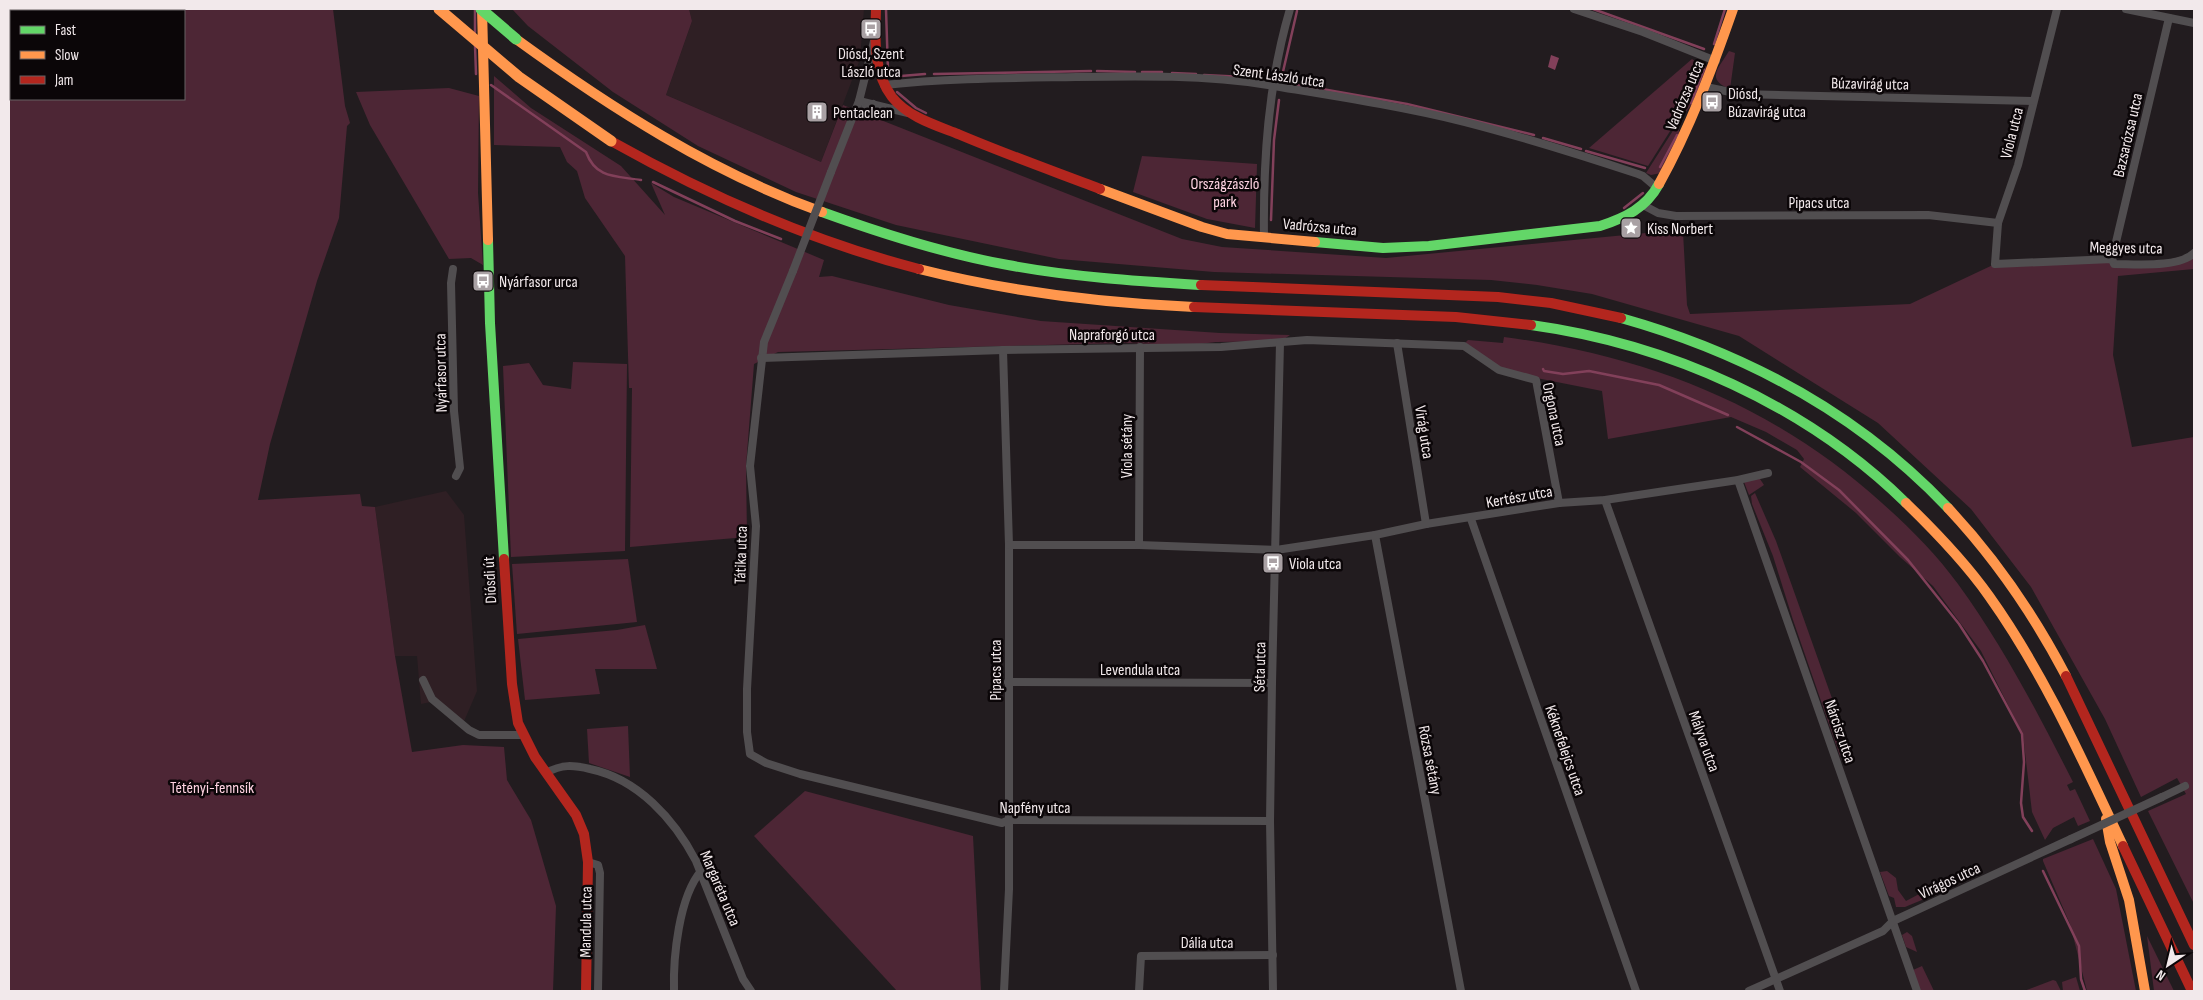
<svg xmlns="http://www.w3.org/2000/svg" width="2203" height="1000" viewBox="0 0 2203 1000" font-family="'Sofia Sans Condensed',sans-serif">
<rect width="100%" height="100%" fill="#221c1f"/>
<g fill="#2f1f24">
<path d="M 689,9 L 864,9 L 860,59 L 821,162 L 666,95 L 692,21 Z"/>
<path d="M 446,491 L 464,515 L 477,691 L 462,726 L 431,702 L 421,704 L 417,656 L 395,656 L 375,507 Z"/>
</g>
<g fill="#4d2635" fill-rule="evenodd">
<path d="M 9,9 L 333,9 L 345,106 L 350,123 L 347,126 L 339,218 L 317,281 L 270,444 L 258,500 L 360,494 L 362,506 L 375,507 L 395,656 L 412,752 L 463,745 L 504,747 L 507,780 L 531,820 L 556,906 L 553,991 L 9,991 ZM 11,11 L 184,11 L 184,99 L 11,99 Z"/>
<path d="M 512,9 L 689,9 L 692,21 L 666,95 L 821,162 L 843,105 L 1182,239 L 1222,247 L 1386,258 L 1657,232 L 1683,232 L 1687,305 L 1690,314 L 1910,304 L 1995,264 L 2112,259 L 2114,264 L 2153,264 L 2194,253 L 2194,269 L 2118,276 L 2113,355 L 2132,447 L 2194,437 L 2194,904 L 2148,811 L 2186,794 L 2177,778 L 2141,797 L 2105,719 L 2031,587 L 1971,509 L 1878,423 L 1739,336 L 1592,294 L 1537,285 L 1491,280 L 1214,272 L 1059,259 L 896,225 L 796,192 L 698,146 L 613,92 L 528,26 Z"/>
<path d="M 1729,51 L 1735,53 L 1730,89 C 1705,79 1719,68 1729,51 Z"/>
<path d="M 1692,59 L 1699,64 L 1679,117 L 1648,166 L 1589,148 Z"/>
<path d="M 1703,61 L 1708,69 L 1698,97 L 1684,114 L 1679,123 L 1679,139 L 1661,173 L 1651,175 L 1646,173 L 1681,118 Z"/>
<path d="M 494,76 L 531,108 L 621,166 L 665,215 L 651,183 L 674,197 L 824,260 L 819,277 L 832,276 L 949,305 L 1041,321 L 1220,333 L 1290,335 L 1281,341 L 1216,342 L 1191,345 L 1124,343 L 778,352 L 754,364 L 746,466 L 747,537 L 630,547 L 632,388 L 629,388 L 625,256 L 585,198 L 577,171 L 567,162 L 560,147 L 494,145 Z"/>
<path d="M 449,88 L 479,96 L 478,193 L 483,265 L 471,258 L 449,259 L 370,125 L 356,92 Z"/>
<path d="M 1142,156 L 1257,164 L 1255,228 L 1207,219 L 1133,192 Z"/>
<path d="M 1504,337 C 1647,356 1774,405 1882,503 C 1910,528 1936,554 1958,584 C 2003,646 2038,713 2073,782 L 2067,785 L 2070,791 L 2075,789 L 2090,821 L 2078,826 L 2074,817 L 2053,828 L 2045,840 L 2032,812 L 2023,735 L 1981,651 L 1933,586 L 1900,557 L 1856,513 L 1800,467 L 1804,459 L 1797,450 L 1766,432 L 1731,417 L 1608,439 L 1602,391 L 1521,375 L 1489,363 L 1465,343 L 1468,340 L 1503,343 Z"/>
<path d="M 573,362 L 627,364 L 625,551 L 511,557 L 503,366 L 529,363 L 543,385 L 571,389 Z"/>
<path d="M 1758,476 L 1764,485 L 1749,495 L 1744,482 Z"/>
<path d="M 1755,493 L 1776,541 L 1839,718 L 1844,754 L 1840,756 L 1793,620 L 1773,556 L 1752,504 L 1751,496 Z"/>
<path d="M 628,559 L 637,622 L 517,634 L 512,564 Z"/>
<path d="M 645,625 L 657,669 L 595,669 L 600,694 L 525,700 L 518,639 L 617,630 Z"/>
<path d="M 628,726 L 630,777 L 589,763 L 587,729 Z"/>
<path d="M 805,791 L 973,836 L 981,991 L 897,991 L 754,836 Z"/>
<path d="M 2093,839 L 2116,889 L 2136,991 L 2087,991 L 2070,924 L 2043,861 L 2043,859 Z"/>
<path d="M 1887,871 L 1896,878 L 1898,890 L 1906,901 L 1923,892 L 1929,897 L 1905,907 L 1896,907 L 1894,898 L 1889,896 L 1880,872 Z"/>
<path d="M 1907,932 L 1912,936 L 1917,952 L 1906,947 L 1902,935 Z"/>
<path d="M 2147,936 L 2174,991 L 2154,991 Z"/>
<path d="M 1922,966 L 1934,991 L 1920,991 L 1913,970 Z"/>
<path d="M 2076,977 L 2080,991 L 2063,991 L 2062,982 Z"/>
<path d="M 2053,980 L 2056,981 L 2061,991 L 2024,991 Z"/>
</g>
<path fill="#82405a" d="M 1551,55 L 1559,58 L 1555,70 L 1548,67 Z"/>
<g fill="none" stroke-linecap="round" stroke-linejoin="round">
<g stroke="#82405a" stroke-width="2.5">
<path d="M 886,9 L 888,71"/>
<path d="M 1593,9 L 1704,49"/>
<path d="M 475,10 L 475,32"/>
<path d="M 1714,44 L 1725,9"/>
<path d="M 475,45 L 476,74"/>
<path d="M 1097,71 L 1135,72"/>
<path d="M 1142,72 L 1162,72"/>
<path d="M 1172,73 L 1196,74"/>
<path d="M 934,74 L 1091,71"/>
<path d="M 1204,75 L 1245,77"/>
<path d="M 901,76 L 925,74"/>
<path d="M 1282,76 L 1297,11"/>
<path d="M 1288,83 L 1407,104 L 1534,135"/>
<path d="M 491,85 L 586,152 C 596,179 616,176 641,180"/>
<path d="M 897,92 L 916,108 L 926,113"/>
<path d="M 1691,103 L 1704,69"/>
<path d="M 1543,138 L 1581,149"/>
<path d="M 1586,151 L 1645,168"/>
<path d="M 1660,167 L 1677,135"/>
<path d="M 653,182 L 735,221 L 781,239"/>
<path d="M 1624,208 L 1643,193"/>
<path d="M 1271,220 L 1274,140 L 1279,100"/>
<path d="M 1543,369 L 1544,371 L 1563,374 L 1589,371 L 1659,385 L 1728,415"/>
<path d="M 1737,427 L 1801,462 L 1839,490 L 1908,560 L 1959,624 L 1983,661 L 2022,734 L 2024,762 L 2021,803 L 2023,817 L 2032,831"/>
<path d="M 2043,871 L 2079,946 L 2081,979 L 2085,991"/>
</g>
<g stroke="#514e50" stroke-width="8">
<path d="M 1574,9 L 1643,32 L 1716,61"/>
<path d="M 2057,9 L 2018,165 L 1998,223 L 1995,264 L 2112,259 L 2114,264 C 2136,264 2179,268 2194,253"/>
<path d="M 2126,9 L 2194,23"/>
<path d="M 884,85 C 947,78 1012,78 1076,77 C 1139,76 1205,75 1268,85 C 1334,96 1400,106 1465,122 C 1523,137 1581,155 1638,174 L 1643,176 L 1657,188"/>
<path d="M 1706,87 L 1740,94 L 2033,101"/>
<path d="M 859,101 L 908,113"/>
<path d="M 853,116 L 873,104"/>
<path d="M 831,172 L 859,101 L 874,41"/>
<path d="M 1643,205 L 1658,213 L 1676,216 L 1928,215 L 1998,223"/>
<path d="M 1264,238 C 1263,161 1268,83 1290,9"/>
<path d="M 2112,259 L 2169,18"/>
<path d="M 453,269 L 451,283 L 454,411 L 460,468 L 456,476"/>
<path d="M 793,271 L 764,342 L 750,466 L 756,526 L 747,689 L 747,732 L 750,754 L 766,763 L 800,774 L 1002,823 L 1009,820 L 1270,821"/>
<path d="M 1397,343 L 1426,524"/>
<path d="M 1003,350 L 1009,545 L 1009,889 L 1004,991"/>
<path d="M 761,358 L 1003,350 L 1221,347 L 1307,340 L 1464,346 L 1499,370 L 1536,380 L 1559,503"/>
<path d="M 1738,480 L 1917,991"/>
<path d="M 1605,500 L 1780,991"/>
<path d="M 1471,519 L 1636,991"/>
<path d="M 1375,535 L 1461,991"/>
<path d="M 1009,545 L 1139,545 L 1276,550 L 1375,535 L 1426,524 L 1559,503 L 1605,500 L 1738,480 L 1768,473"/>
<path d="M 1139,545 L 1140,347"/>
<path d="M 423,680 L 432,699 L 469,730 L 479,735 L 523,735"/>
<path d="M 1008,682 L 1272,683"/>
<path d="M 546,773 C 562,764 573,765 590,769 C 638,779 674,819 696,861 L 743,979 L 751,991"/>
<path d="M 2162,797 L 2185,786"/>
<path d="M 588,862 L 598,865 L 600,873 L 598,991"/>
<path d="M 674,991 C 673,957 679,897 701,871"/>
<path d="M 1139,991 L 1141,956 L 1273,955"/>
<path d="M 1273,991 L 1270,821 L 1272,683 L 1280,343"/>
<path d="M 1749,991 L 1883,931 L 1893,921 L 2071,839"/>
</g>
<g stroke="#63d668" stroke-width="10">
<path d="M 822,212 C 883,234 945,254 1008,265 C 1072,277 1137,281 1201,285"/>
<path d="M 488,240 L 490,323 L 504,559"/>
<path d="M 1315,242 L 1383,248 L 1429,246 L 1600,226 C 1625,218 1646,208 1659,184"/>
<path d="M 1621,318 C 1745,353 1859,414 1948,508"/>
<path d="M 1531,325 C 1669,344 1806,405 1906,503"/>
</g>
<g stroke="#ff974d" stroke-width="10">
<path d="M 482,9 L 488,240"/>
<path d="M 516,39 C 611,108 711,172 822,212"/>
<path d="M 1659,184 C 1690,128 1712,69 1733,9"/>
<path d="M 1100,189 L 1202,227 L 1227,234 L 1315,242"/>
<path d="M 919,269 C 1010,292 1101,303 1194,307"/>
<path d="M 1906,503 C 1936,532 1965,562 1989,596 C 2044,673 2083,761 2123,846"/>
<path d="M 1948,508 C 1995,558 2034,615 2066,676"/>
<path d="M 2106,819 L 2110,842 L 2129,900 L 2145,991"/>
</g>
<g stroke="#b3261e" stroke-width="10">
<path d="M 876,9 C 875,38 873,72 892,97 C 908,117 935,125 958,134 C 1005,154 1053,171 1100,189"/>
<path d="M 611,141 C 709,196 810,241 919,269"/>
<path d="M 1201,285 L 1498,297 L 1551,303 L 1621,318"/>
<path d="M 1194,307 L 1456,317 L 1531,325"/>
<path d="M 504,559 L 512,684 L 518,723 L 535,757 L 576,815 L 584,834 L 588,862 L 586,991"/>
<path d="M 2066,676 L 2194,945"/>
<path d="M 2123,846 L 2192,991"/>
</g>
<g stroke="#514e50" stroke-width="8">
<path d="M 793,271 L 831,172"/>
<path d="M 2071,839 L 2162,797"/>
</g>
<path stroke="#63d668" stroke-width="11" d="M 481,9 L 516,39"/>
<path stroke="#ff974d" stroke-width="11" d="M 439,9 L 519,77 L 611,141"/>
</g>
<defs>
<g id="bus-square" transform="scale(1.125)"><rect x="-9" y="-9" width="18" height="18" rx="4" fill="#a9a1a4" stroke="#0b0608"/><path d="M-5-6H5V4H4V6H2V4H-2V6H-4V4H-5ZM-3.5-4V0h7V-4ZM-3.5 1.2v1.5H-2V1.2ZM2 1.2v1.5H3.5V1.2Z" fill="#fff"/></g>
<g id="building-square" transform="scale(1.125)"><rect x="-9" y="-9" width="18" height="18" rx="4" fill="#a9a1a4" stroke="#0b0608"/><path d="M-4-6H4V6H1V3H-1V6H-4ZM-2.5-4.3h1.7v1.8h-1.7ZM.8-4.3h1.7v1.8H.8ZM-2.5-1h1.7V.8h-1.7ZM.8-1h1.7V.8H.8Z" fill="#fff"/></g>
<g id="sight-square" transform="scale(1.125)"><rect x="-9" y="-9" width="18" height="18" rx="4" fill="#a9a1a4" stroke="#0b0608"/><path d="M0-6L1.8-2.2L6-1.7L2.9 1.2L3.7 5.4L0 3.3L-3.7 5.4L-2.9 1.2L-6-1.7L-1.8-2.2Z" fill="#fff"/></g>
</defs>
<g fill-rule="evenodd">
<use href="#bus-square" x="871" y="29"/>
<use href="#bus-square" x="1712" y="102"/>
<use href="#building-square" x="817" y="112"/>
<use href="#sight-square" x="1631" y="228"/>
<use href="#bus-square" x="483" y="281"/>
<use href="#bus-square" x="1273" y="563"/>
</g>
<g text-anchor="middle" stroke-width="5" stroke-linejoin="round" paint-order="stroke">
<g font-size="16" fill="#f2e9eb" stroke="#0b0608" text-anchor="start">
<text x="871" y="59" text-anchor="middle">Diósd, Szent<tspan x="871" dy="18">László utca</tspan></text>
<text x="1728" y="99">Diósd,<tspan x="1728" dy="18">Búzavirág utca</tspan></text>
<text x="833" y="118">Pentaclean</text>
<text x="1647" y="234">Kiss Norbert</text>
<text x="499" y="287">Nyárfasor urca</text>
<text x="1289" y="569">Viola utca</text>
</g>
<g font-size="16" fill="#f2e9eb" stroke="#0b0608">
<text transform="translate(1279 75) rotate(8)" y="6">Szent László utca</text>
<text transform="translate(1870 83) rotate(1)" y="6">Búzavirág utca</text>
<text transform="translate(1684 95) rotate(-67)" y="6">Vadrózsa utca</text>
<text transform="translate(2011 133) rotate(-76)" y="6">Viola utca</text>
<text transform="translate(2127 135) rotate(-77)" y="6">Bazsarózsa utca</text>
<text x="1819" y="208">Pipacs utca</text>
<text transform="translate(1320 226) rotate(5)" y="6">Vadrózsa utca</text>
<text transform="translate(2126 247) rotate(1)" y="6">Meggyes utca</text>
<text x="1112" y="340">Napraforgó utca</text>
<text transform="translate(440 373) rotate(-91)" y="6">Nyárfasor utca</text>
<text transform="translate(1555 414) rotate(78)" y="6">Orgona utca</text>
<text transform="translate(1425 432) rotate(81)" y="6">Virág utca</text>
<text transform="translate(1126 446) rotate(-90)" y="6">Viola sétány</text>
<text transform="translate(1519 496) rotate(-10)" y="6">Kertész utca</text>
<text transform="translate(740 555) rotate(-88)" y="6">Tátika utca</text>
<text transform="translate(489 580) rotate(-93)" y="6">Diósdi út</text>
<text transform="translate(1259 667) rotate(-89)" y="6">Séta utca</text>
<text x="1140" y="675">Levendula utca</text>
<text transform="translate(995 670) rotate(-90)" y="6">Pipacs utca</text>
<text transform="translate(1841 731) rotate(71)" y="6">Nárcisz utca</text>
<text transform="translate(1705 741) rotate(70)" y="6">Mályva utca</text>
<text transform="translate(1566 750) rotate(71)" y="6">Kéknefelejcs utca</text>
<text transform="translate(1431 760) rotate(79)" y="6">Rózsa sétány</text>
<text x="1035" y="813">Napfény utca</text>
<text transform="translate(1949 880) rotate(-25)" y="6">Virágos utca</text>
<text transform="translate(721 888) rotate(67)" y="6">Margaréta utca</text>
<text transform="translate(585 922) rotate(-89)" y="6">Mandula utca</text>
<text x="1207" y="948">Dália utca</text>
</g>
<g font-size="16" fill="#fed2e1" stroke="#0b0608">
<text x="1225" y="189">Országzászló<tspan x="1225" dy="18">park</tspan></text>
<text x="212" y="793">Tétényi-fennsík</text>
</g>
</g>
<rect width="2203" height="1000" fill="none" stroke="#f2e9eb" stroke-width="20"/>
<rect x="10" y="10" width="175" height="90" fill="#0b0608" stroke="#676163"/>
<rect x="20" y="26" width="25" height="8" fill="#63d668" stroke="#676163"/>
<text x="55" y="35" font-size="15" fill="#f2e9eb">Fast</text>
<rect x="20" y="51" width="25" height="8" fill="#ff974d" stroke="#676163"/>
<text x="55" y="60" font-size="15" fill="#f2e9eb">Slow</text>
<rect x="20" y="76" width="25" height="8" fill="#b3261e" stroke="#676163"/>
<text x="55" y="85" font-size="15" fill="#f2e9eb">Jam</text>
<g transform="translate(2168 965) rotate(215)" stroke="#0b0608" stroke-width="4" paint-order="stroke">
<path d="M0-4L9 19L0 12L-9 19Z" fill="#f2e9eb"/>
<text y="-8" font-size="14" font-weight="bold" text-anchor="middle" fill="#f2e9eb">N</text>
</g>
</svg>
